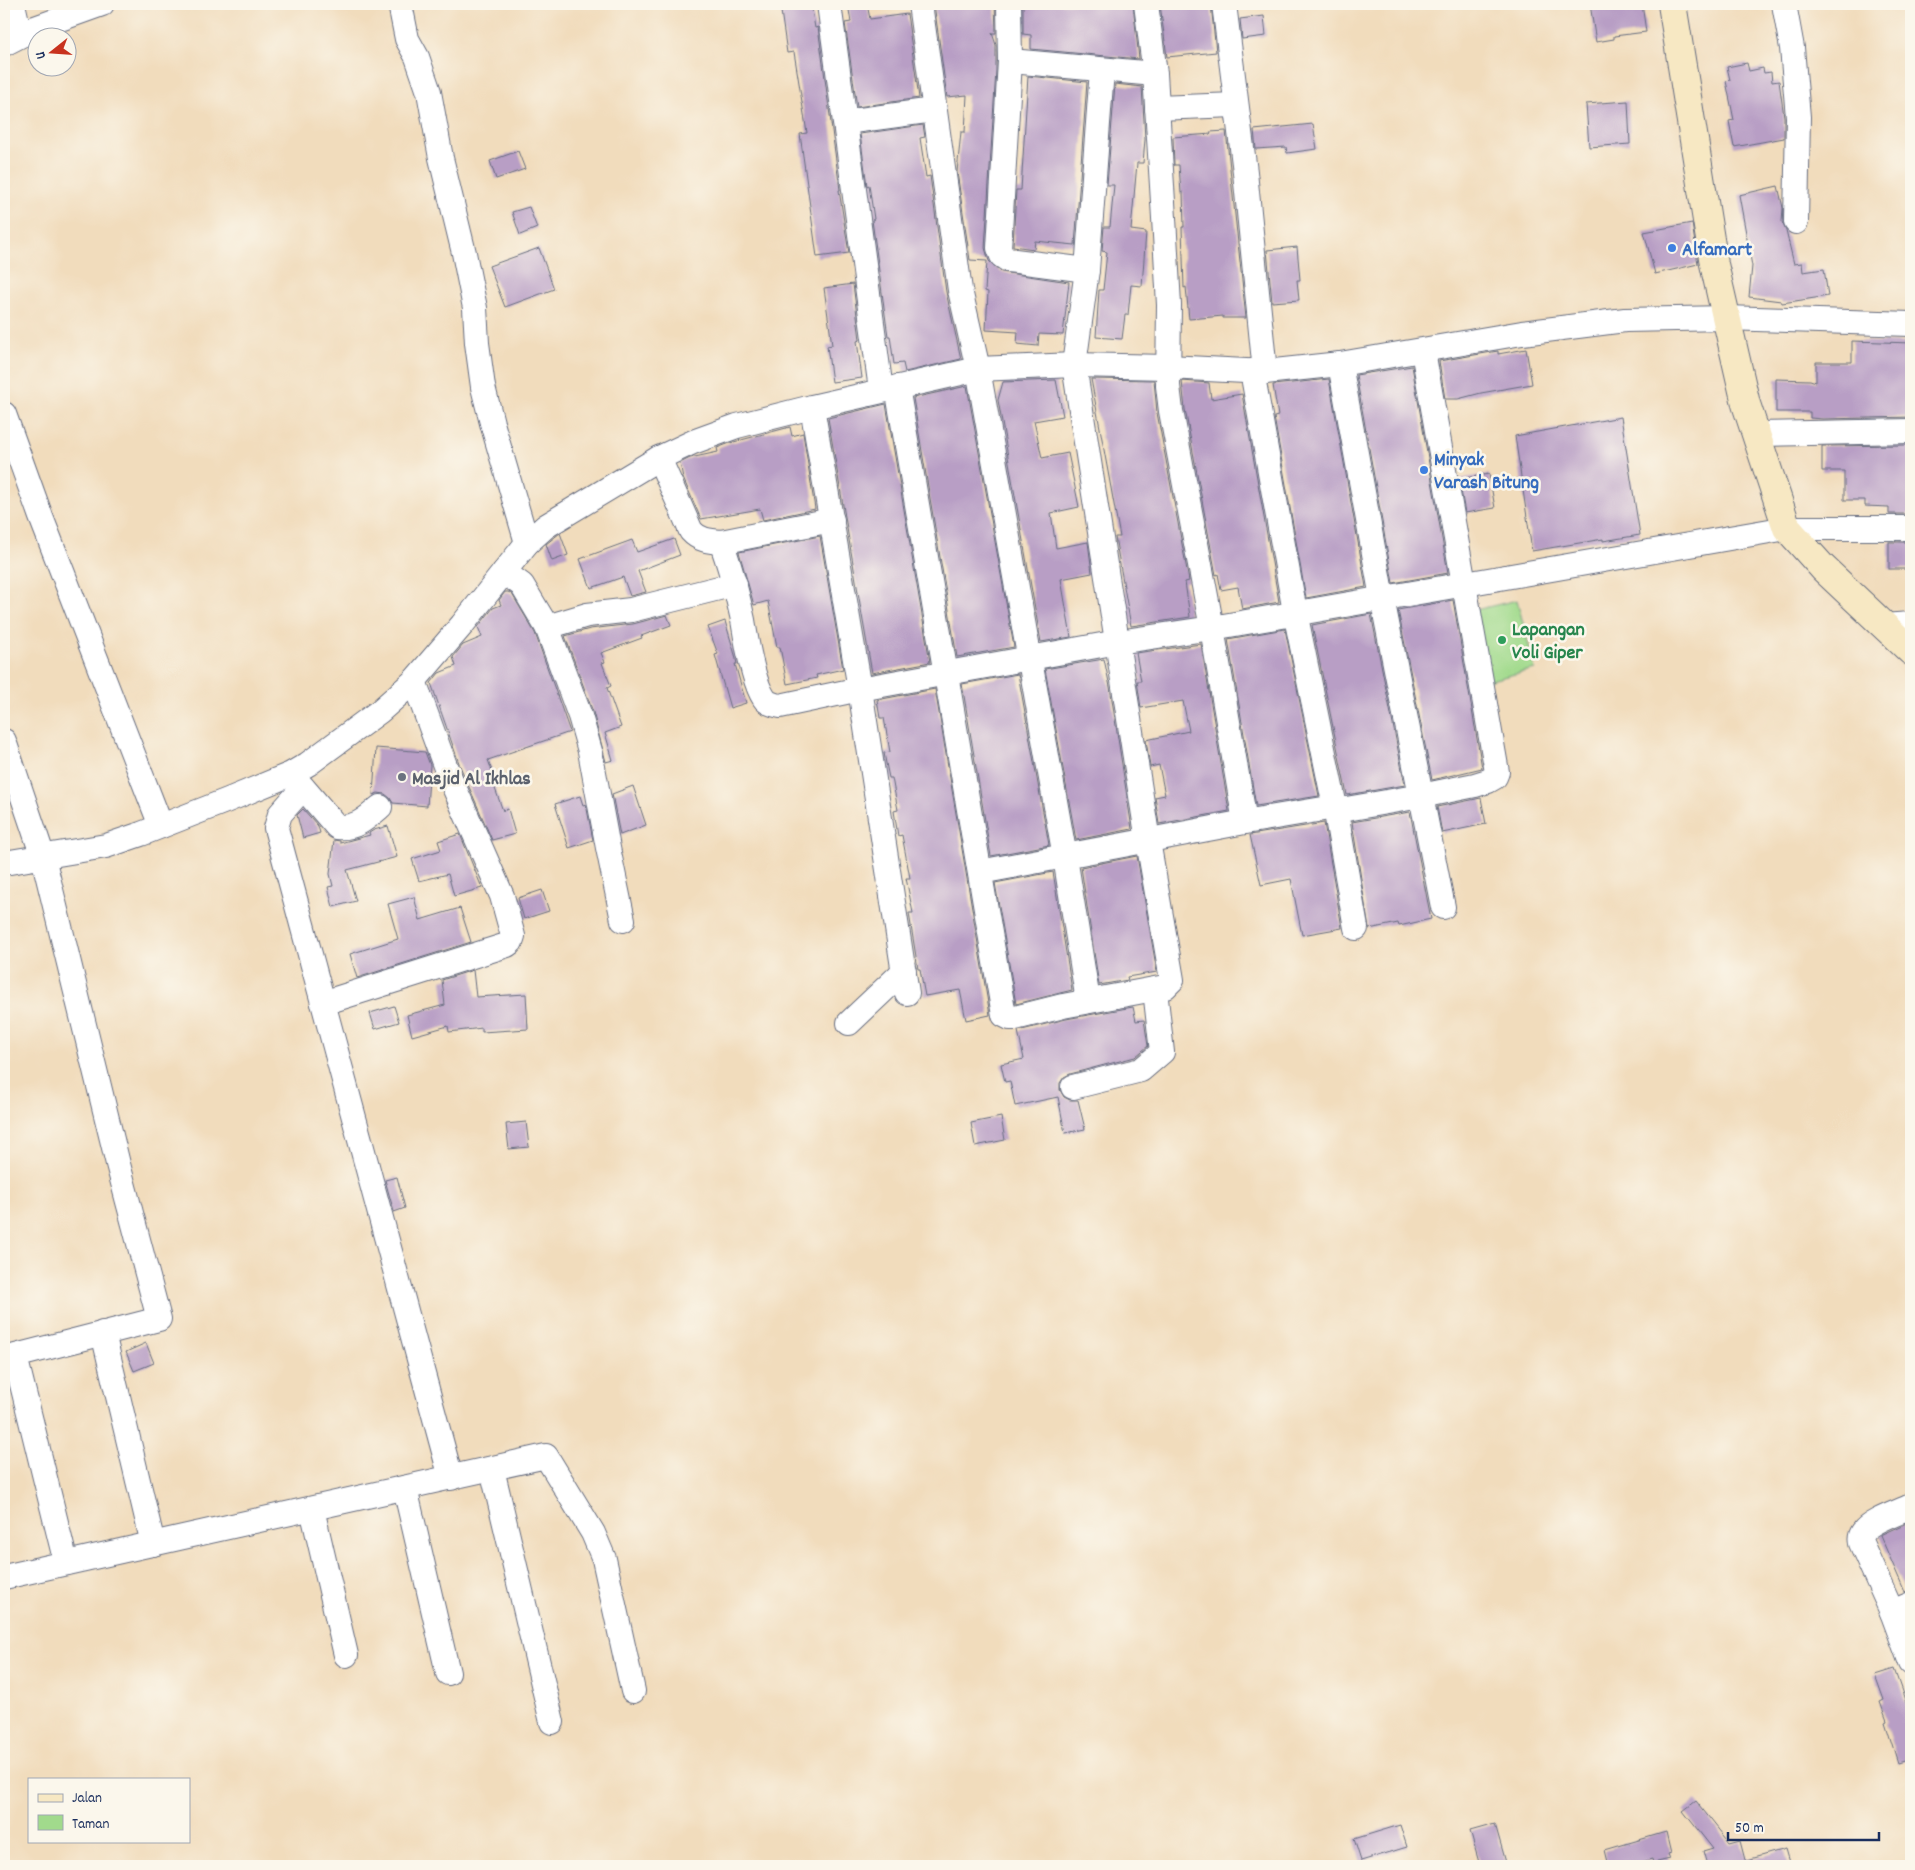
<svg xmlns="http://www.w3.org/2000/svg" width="1915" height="1870" viewBox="0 0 1915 1870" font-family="Dekko,sans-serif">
<rect width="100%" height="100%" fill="#fbf7ec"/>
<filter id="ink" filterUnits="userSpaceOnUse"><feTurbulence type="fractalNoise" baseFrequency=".02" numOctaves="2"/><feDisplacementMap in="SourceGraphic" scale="10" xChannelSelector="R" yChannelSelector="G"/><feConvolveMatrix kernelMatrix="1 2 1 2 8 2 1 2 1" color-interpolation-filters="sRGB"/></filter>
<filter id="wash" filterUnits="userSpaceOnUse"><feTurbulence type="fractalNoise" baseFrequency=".0096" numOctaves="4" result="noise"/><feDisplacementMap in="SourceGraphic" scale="20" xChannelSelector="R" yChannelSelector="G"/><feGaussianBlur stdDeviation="1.12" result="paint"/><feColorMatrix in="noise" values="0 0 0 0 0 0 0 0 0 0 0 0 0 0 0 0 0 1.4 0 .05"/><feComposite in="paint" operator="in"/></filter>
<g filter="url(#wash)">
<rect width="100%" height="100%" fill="#f1dcbc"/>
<path fill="#a1da8c" stroke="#5e8475" d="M 1517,600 L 1535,669 L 1487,681 L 1471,611 Z"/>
<g id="blocks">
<g fill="#b89ec5">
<path d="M 780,4 L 811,4 L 815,28 L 818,27 L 840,190 L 839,190 L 849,253 L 817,257 L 800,134 L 807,133 L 794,52 L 787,53 Z"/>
<path d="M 848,4 L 867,4 L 870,19 L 907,14 L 919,98 L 857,107 L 845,23 L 851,22 Z"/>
<path d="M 934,4 L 995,4 L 996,33 L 992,33 L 996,45 L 996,70 L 985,248 L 989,261 L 1001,272 L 1069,282 L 1063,335 L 1039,334 L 1038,346 L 1017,344 L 1018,332 L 986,330 L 988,292 L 985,291 L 987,261 L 970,260 L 957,172 L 961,132 L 965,132 L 967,95 L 947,97 Z"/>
<path d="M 1023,4 L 1133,4 L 1139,59 L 1031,49 L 1031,35 L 1023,34 Z"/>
<path d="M 1160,4 L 1211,4 L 1216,52 L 1167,57 Z"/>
<path d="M 1590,4 L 1642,4 L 1646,32 L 1614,36 L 1614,39 L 1596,42 Z"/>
<path d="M 1264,16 L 1266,36 L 1242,39 L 1240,19 Z"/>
<path d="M 1747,63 L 1749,71 L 1763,68 L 1764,73 L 1771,72 L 1772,82 L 1779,81 L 1784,117 L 1784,138 L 1734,147 L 1729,121 L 1734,120 L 1726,81 L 1730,80 L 1727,67 Z"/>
<path d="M 1028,76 L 1087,82 L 1075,245 L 1035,241 L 1034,249 L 1013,246 L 1016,190 L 1021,190 Z"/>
<path d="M 1115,84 L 1142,87 L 1145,139 L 1143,163 L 1137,163 L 1131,230 L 1146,232 L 1142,286 L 1131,285 L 1128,315 L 1125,315 L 1122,339 L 1096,337 L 1099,290 L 1103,290 L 1107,252 L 1102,251 L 1104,227 L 1110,227 L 1114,185 L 1107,185 Z"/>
<path d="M 1628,101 L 1630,144 L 1589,147 L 1586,104 Z"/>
<path d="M 1313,124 L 1317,149 L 1287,153 L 1286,147 L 1256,149 L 1254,130 Z"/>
<path d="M 923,125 L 925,137 L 920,138 L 926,177 L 930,176 L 946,292 L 961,359 L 905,372 L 903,363 L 894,364 L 890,336 L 888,336 L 872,220 L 874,219 L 869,185 L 867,186 L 860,134 Z"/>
<path d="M 1226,131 L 1246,318 L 1223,318 L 1223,316 L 1189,319 L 1186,287 L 1184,288 L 1182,227 L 1184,227 L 1183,192 L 1181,193 L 1179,165 L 1174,165 L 1173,137 L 1211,134 L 1210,132 Z"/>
<path d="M 518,151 L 525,169 L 496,179 L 490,161 Z"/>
<path d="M 1778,186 L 1783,208 L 1782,222 L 1786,231 L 1794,264 L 1802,263 L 1803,272 L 1824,269 L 1828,296 L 1782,303 L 1781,301 L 1749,297 L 1752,266 L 1739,195 Z"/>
<path d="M 529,207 L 537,228 L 520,235 L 512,212 Z"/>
<path d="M 1692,223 L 1698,264 L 1655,274 L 1644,232 Z"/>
<path d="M 1297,247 L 1300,280 L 1297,280 L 1299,300 L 1272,302 L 1267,250 Z"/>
<path d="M 539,248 L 554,289 L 505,307 L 489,266 Z"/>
<path d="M 853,284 L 860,340 L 857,341 L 862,378 L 832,382 L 827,346 L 832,345 L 824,288 Z"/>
<path d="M 1852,341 L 1911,343 L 1911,417 L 1823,419 L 1810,418 L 1810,412 L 1776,412 L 1776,379 L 1810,380 L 1816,382 L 1816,362 L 1852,362 Z"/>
<path d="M 1526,349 L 1532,384 L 1481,393 L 1458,399 L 1445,399 L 1439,361 L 1498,351 L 1498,354 Z"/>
<path d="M 1412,366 L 1448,573 L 1393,583 L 1356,375 Z"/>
<path d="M 1091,379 L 1154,380 L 1157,413 L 1189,581 L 1185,582 L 1190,617 L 1131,626 L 1115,537 L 1120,537 Z"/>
<path d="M 1329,379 L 1366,587 L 1306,598 L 1274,417 L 1278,416 L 1273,385 Z"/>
<path d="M 1056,380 L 1063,416 L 1034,421 L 1042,458 L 1068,453 L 1079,507 L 1051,513 L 1056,548 L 1088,542 L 1092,573 L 1061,579 L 1071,637 L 1041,642 L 998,400 L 1003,382 Z"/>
<path d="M 1182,381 L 1209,383 L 1211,399 L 1242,394 L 1279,602 L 1242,609 L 1238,587 L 1221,590 L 1218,574 L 1216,575 L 1185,409 Z"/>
<path d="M 967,386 L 1014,647 L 957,657 L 913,398 Z"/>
<path d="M 886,404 L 930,662 L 872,673 L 828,418 Z"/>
<path d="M 1621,417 L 1640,535 L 1603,541 L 1603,539 L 1532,551 L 1515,436 Z"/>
<path d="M 790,427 L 792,436 L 803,433 L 815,509 L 763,520 L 760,509 L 701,519 L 683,478 L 680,463 L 690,458 L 718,452 L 717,448 L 730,443 Z"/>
<path d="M 1911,445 L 1911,514 L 1889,514 L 1889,507 L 1865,506 L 1865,500 L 1844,500 L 1844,471 L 1822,471 L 1822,446 Z"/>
<path d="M 1489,474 L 1495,508 L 1465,513 L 1459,479 Z"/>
<path d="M 560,533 L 568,555 L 552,561 L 546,544 Z"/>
<path d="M 820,536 L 843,669 L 816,675 L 817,678 L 787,684 L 780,647 L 777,647 L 768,601 L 754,605 L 739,552 Z"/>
<path d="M 674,539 L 680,555 L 638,571 L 646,592 L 630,596 L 623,577 L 591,588 L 580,559 L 632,540 L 637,552 Z"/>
<rect x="1889" y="542" width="22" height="27"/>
<path d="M 505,592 L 508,592 L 512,594 L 535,633 L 570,732 L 488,760 L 495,779 L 492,780 L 503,811 L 508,809 L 515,834 L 492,840 L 460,766 L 431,683 L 439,673 L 456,666 L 453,657 L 463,645 L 482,637 L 478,627 L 493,608 L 501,605 L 499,600 Z"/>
<path d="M 1453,600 L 1482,768 L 1432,780 L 1398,610 Z"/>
<path d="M 1371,614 L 1405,785 L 1347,795 L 1312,625 Z"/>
<path d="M 667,615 L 671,625 L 641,636 L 642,638 L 601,653 L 605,662 L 602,663 L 611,686 L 607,688 L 621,727 L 605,733 L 613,760 L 606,762 L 593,712 L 565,636 L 590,629 L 633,624 Z"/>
<path d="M 725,621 L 735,655 L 737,664 L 735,664 L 746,703 L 730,708 L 715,655 L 718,654 L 708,627 Z"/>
<path d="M 1285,629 L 1319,796 L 1256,806 L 1228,639 Z"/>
<path d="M 1201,644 L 1229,811 L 1159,824 L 1155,797 L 1165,795 L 1159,765 L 1150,767 L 1146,740 L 1189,731 L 1183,701 L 1141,708 L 1137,681 L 1141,681 L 1136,653 Z"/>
<path d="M 1104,659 L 1110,687 L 1132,829 L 1076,840 L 1045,669 Z"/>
<path d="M 1018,674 L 1049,845 L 991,856 L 962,684 Z"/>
<path d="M 935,689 L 990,1015 L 966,1020 L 960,990 L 925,996 L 920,969 L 918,969 L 909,913 L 913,913 L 906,878 L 910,878 L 902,835 L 898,836 L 894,811 L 898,810 L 892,778 L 889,778 L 884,753 L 890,752 L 884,718 L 880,718 L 877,700 Z"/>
<path d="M 376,748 L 425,752 L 430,765 L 427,806 L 393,803 L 390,798 L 385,794 L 378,793 L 373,795 Z"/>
<path d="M 633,786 L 646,825 L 620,835 L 612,794 Z"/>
<path d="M 580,796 L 583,805 L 586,804 L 593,840 L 569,848 L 555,804 Z"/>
<path d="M 1481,798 L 1486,824 L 1442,833 L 1437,807 Z"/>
<path d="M 303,809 L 318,826 L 320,833 L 303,838 L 297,815 Z"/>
<path d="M 1410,812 L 1431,919 L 1399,926 L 1398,923 L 1369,929 L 1352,822 Z"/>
<path d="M 1324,823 L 1342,928 L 1302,935 L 1291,879 L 1261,885 L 1250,835 Z"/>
<path d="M 388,826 L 397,857 L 347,870 L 356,901 L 333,907 L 328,887 L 333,886 L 330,874 L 334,840 L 340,841 L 340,843 L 370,835 L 369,833 L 374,830 Z"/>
<path d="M 460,834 L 482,888 L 454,896 L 448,874 L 419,881 L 412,859 L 441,850 L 438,841 Z"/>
<path d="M 1137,856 L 1157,972 L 1127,977 L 1128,980 L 1099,985 L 1081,867 Z"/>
<path d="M 1053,872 L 1072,990 L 1016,1004 L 995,883 Z"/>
<path d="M 542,890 L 549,911 L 524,919 L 518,898 Z"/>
<path d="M 414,897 L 420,920 L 460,908 L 471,942 L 357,978 L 350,954 L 398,939 L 388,904 Z"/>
<path d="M 473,970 L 476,997 L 526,994 L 528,1029 L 482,1032 L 482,1028 L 449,1032 L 448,1026 L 412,1036 L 407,1015 L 445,1005 L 442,980 Z"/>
<path d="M 394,1006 L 399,1022 L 375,1029 L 370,1013 Z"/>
<path d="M 1133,1007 L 1136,1021 L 1144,1020 L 1148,1046 L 1135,1057 L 1070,1074 L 1064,1077 L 1060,1083 L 1060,1090 L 1064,1097 L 1070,1100 L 1078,1100 L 1085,1129 L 1065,1133 L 1058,1097 L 1015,1106 L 1010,1081 L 1005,1082 L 1001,1064 L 1024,1059 L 1018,1031 L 1066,1019 Z"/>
<path d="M 1001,1117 L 1005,1140 L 975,1146 L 971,1123 Z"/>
<path d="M 526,1122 L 529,1147 L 509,1149 L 506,1124 Z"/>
<path d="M 397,1177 L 405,1208 L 394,1212 L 385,1180 Z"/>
<path d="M 146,1343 L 154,1363 L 134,1371 L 126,1352 Z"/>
<path d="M 1911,1521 L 1911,1590 L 1905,1592 L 1880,1535 Z"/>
<path d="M 1894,1669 L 1911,1717 L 1911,1759 L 1898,1763 L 1885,1722 L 1887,1721 L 1880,1702 L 1884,1700 L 1875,1675 Z"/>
<path d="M 1696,1801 L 1730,1844 L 1741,1841 L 1746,1860 L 1785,1849 L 1790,1866 L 1707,1866 L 1703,1852 L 1713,1849 L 1683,1811 Z"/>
<path d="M 1495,1824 L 1507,1866 L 1480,1866 L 1470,1831 Z"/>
<path d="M 1400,1825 L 1407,1847 L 1361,1861 L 1354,1839 Z"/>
<path d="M 1666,1832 L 1671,1853 L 1668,1854 L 1670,1859 L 1653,1863 L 1652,1859 L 1626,1866 L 1609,1866 L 1605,1850 Z"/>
</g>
</g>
</g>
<g filter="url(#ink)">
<use href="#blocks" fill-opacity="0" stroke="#666c7f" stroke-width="1"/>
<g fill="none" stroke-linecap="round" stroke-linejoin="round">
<g stroke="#666c7f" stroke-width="26">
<g id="street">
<path d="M 13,4 L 20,35"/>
<path d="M 400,4 L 407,39 L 417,57 L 429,92 L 441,158 L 464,253 L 475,308 L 477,343 L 483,387 L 492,423 L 527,543"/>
<path d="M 829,4 L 881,390"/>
<path d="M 920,4 L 960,290 L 978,369 L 1065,857 L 1088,1001"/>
<path d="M 1009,4 L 1010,61 L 999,248 L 1002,256 L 1008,260 L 1087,270"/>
<path d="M 1146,4 L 1155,74 L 1164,218 L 1169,305 L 1168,386 L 1171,411 L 1212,628 L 1245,822"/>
<path d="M 1224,4 L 1245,172 L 1265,372"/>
<path d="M 1784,4 L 1792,48 L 1798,117 L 1796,222"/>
<path d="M 4,44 L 35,28 L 102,4"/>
<path d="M 1010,61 L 1155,74"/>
<path d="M 1157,108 L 1235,105"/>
<path d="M 845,122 L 934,110"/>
<path d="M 1340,364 L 1382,598 L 1443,907"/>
<path d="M 1252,371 L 1295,612 L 1335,807 L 1356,928"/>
<path d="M 897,387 L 1004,1015 L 1010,1018 L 1015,1018 L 1063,1006 L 1165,987 L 1172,980 L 1171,974 L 1148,841 L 1074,365 L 1087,270 L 1102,70"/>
<path d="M 812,407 L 860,689 L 907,993"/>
<path d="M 4,414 L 41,517 L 161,826"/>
<path d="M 1755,434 L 1911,431"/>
<path d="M 659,458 L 691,531 C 699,540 709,541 721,542 C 731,568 737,593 743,620 C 746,639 753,682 764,698 C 767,703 774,705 780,706 L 860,689 L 1118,642 L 1212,628 L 1787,528 L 1911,528"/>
<path d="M 721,542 L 832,520"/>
<path d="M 504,572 L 522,585 L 547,627 L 580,716 L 590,751 L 608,848 L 623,920"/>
<path d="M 1883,626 L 1911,624"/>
<path d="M 547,627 L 587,615 L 631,610 L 735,584"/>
<path d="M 4,741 L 43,857 L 118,1164 L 159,1319 L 15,1356 L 66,1563"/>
<path d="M 294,777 L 337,827 C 355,829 366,819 380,807"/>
<path d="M 303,788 L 280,814 L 276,828 L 451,1478"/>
<path d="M 1335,811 L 1421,796 L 1475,785 L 1488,781 L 1495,777 L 1497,772 L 1423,351"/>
<path d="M 4,863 L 106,846 L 141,834 L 228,800 L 291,774 L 308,764 L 380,711 L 414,681 L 462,625 L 527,543 L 546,526 L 659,458 L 693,442 L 737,426 L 812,407 L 978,369 L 1074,365 L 1168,367 L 1265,372 L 1340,364 L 1522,333 L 1625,320 L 1727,318 L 1911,324"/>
<path d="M 980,872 L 1245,822 L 1335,807"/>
<path d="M 323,1003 L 507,945 L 511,942 L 513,936 L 502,896 L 447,771 L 414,681"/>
<path d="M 849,1023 L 904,971"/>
<path d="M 1073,1087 L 1141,1070 L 1162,1052 L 1155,990"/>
<path d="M 103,1333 L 153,1544"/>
<path d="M 492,1469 L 552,1722"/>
<path d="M 405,1488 L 448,1673"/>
<path d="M 1911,1506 C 1899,1512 1870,1521 1863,1532 C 1860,1536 1860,1539 1861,1543 L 1892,1612 L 1911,1663"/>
<path d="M 312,1509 L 346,1655"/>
<path d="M 4,1577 L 546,1456 L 593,1533 L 604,1559 L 633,1691"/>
<path d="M 1892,1612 L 1911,1604"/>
</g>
</g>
<g stroke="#666c7f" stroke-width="30">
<path id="secondary" d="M 1672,4 L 1714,264 L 1746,404 L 1787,528 L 1823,568 L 1911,651"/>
</g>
<use href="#street" stroke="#fff" stroke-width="24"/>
<use href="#secondary" stroke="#f7e8c3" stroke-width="28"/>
</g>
</g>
<g fill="#3f7fe0" stroke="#fbf7ec" stroke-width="2">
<circle cx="1672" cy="248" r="5"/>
<circle cx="1424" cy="470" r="5"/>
</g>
<circle fill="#2e9e5b" stroke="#fbf7ec" stroke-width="2" cx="1502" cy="640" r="5"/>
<circle fill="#6b7280" stroke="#fbf7ec" stroke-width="2" cx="402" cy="777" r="5"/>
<g text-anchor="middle" stroke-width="5" stroke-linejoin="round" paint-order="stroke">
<g font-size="20" font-weight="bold" fill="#366cbe" stroke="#fbf7ec" text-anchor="start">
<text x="1682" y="255">Alfamart</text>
<text x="1434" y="465">Minyak<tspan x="1434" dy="23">Varash Bitung</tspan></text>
</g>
<g font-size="20" font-weight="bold" fill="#27864d" stroke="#fbf7ec" text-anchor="start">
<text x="1512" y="635">Lapangan<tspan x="1512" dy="23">Voli Giper</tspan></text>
</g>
<g font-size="20" font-weight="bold" fill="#5b616d" stroke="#fbf7ec" text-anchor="start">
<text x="412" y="784">Masjid Al Ikhlas</text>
</g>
</g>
<rect width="1915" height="1870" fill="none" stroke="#fbf7ec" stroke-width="20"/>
<rect x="28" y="1778" width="162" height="65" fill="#fbf7ec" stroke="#a1a7b3"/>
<rect x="38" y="1794" width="25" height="8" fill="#f7e8c3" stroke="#a1a7b3"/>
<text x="72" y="1802" font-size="15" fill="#1b2f5e">Jalan</text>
<rect x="38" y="1815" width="25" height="15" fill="#a1da8c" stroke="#a1a7b3"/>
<text x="72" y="1828" font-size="15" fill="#1b2f5e">Taman</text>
<g transform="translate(52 52) rotate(253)"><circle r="24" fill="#fbf7ec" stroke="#a1a7b3"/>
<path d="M0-4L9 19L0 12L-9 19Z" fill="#c8321e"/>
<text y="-8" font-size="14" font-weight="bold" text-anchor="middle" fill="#1b2f5e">U</text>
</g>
<path d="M1728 1832v8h151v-8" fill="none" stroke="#1b2f5e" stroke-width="2.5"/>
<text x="1735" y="1832" font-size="15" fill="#1b2f5e" stroke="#fbf7ec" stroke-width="4" paint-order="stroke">50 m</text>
</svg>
